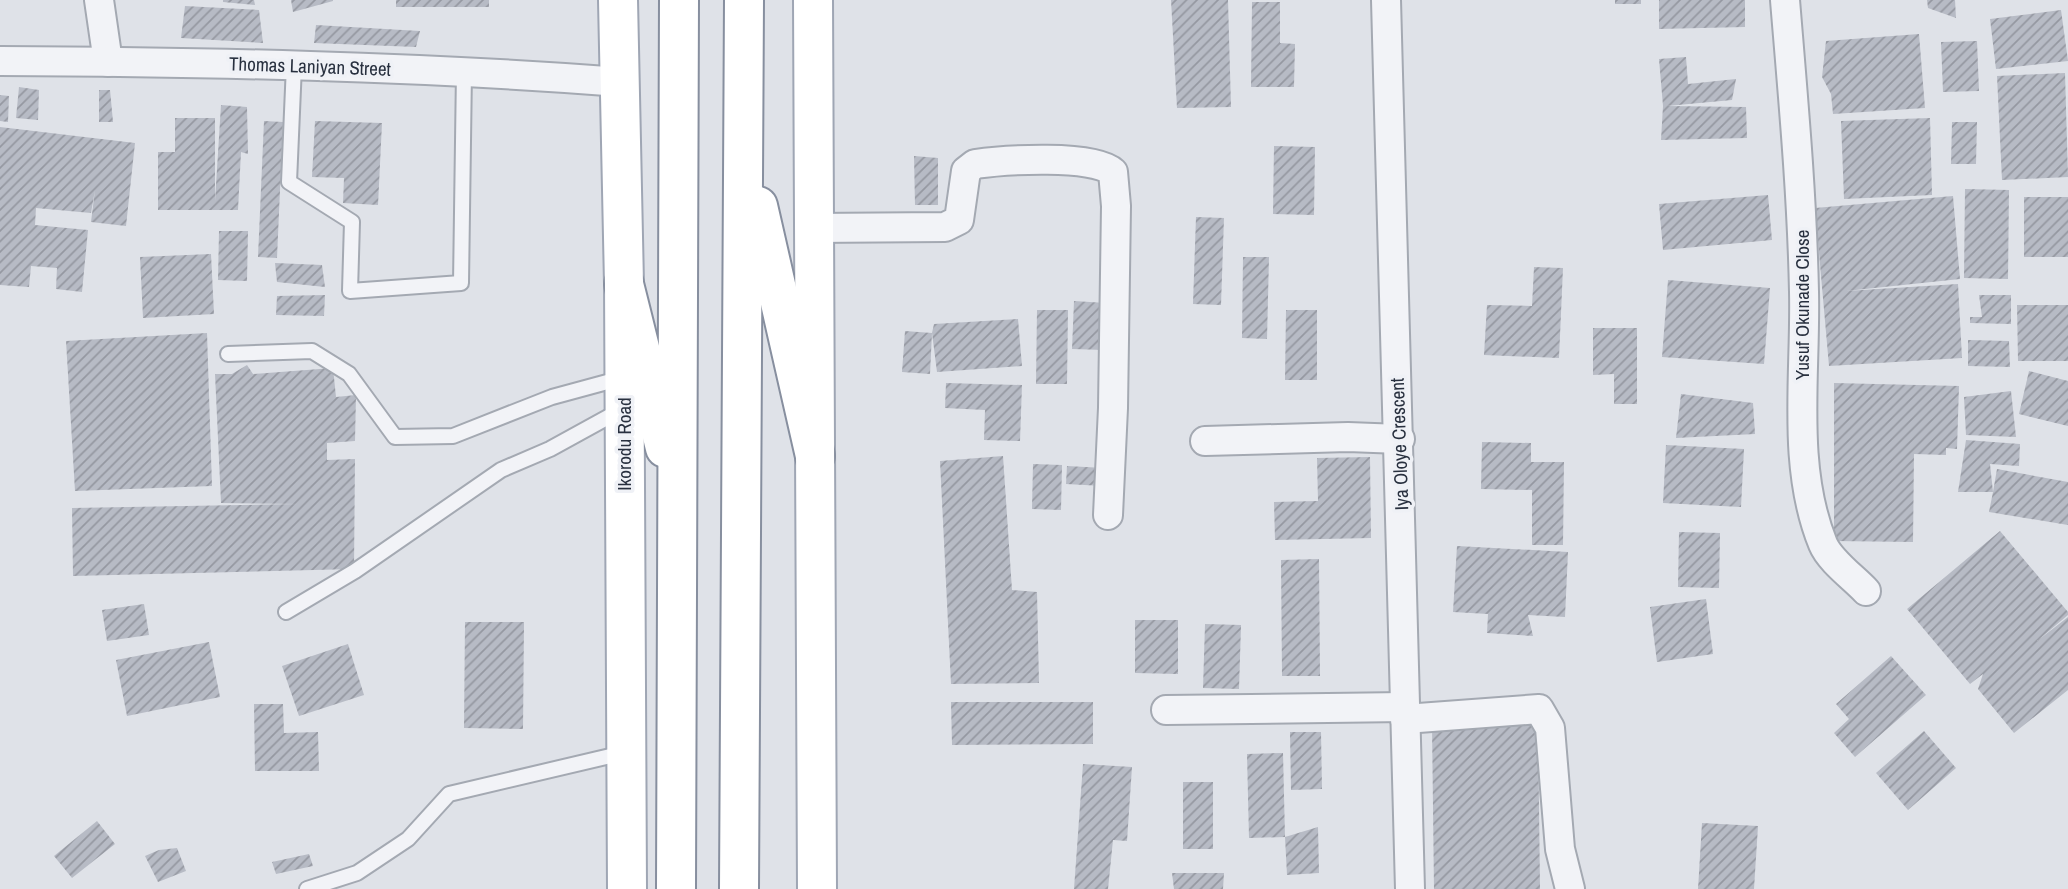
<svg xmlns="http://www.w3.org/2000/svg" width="2068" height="889" viewBox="0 0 2068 889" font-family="'Archivo Narrow',sans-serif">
<defs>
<pattern id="building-hatch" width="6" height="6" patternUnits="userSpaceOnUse" patternTransform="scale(1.75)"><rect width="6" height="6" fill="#b7bbc5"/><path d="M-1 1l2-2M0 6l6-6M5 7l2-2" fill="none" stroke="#9598a1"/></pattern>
</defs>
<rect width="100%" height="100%" fill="#dfe2e8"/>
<g fill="url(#building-hatch)">
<path d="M 223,0 L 254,0 L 255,5 L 223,2 Z"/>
<path d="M 291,0 L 333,0 L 333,1 L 293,12 Z"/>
<rect x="396" y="0" width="93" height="7"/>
<path d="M 1171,0 L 1228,0 L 1231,107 L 1177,108 Z"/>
<rect x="1615" y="0" width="26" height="4"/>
<path d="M 1659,0 L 1745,0 L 1745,27 L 1659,29 Z"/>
<path d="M 1927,0 L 1955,0 L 1956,18 L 1928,8 Z"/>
<path d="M 1252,2 L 1280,2 L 1280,43 L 1295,44 L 1294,87 L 1251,87 Z"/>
<path d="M 185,6 L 259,10 L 263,43 L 181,38 Z"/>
<path d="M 2061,10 L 2068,61 L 1996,69 L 1990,19 Z"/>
<path d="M 316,25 L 420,31 L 416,47 L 314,43 Z"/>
<path d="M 1919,34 L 1925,108 L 1833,114 L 1831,94 L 1822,77 L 1826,41 Z"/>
<path d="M 1977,41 L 1979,91 L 1943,92 L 1941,42 Z"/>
<path d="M 1686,57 L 1688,84 L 1736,79 L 1732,100 L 1667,106 L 1746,107 L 1747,138 L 1661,140 L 1663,106 L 1659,59 Z"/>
<path d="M 2065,73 L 2068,177 L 2002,180 L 1997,76 Z"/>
<path d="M 19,87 L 39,90 L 38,120 L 16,118 Z"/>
<path d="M 99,90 L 110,90 L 113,122 L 99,122 Z"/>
<path d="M 0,95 L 9,96 L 8,122 L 0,121 Z"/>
<path d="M 221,105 L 247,107 L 248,154 L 241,152 L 238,210 L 158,210 L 158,152 L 175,152 L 175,118 L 215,118 L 215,201 Z"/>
<path d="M 1930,118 L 1932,195 L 1844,199 L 1841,121 Z"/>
<path d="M 264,121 L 283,122 L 277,258 L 258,257 Z"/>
<path d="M 315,121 L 382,123 L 378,205 L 343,203 L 344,178 L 312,177 Z"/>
<path d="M 1952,122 L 1977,122 L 1976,164 L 1951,164 Z"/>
<path d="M 0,127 L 135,143 L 126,226 L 91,222 L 95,190 L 91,213 L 36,208 L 35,225 L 88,230 L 82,292 L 56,289 L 57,268 L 31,266 L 29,287 L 0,285 Z"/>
<path d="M 1274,146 L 1315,147 L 1314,215 L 1273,214 Z"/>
<path d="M 914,156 L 938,158 L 938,205 L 915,205 Z"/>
<path d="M 1965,189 L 2009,190 L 2008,279 L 1964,278 Z"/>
<path d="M 1768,195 L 1772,240 L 1663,250 L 1659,204 Z"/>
<path d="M 1953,196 L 1960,279 L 1846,291 L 1958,284 L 1962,358 L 1829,366 L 1815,208 Z"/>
<rect x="2024" y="197" width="44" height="60"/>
<path d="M 1196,217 L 1224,218 L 1221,305 L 1193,304 Z"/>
<path d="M 219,231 L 248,231 L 247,281 L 218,280 Z"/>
<path d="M 211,254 L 214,314 L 143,318 L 140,257 Z"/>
<path d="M 1243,257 L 1269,257 L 1267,339 L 1242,338 Z"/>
<path d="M 275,263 L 322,265 L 325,287 L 277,282 Z"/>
<path d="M 1534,267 L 1563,268 L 1559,358 L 1484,355 L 1487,305 L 1532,306 Z"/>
<path d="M 1668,280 L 1770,288 L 1764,364 L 1662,357 Z"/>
<path d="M 325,295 L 324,316 L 276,315 L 277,296 Z"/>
<path d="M 1979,295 L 2011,295 L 2011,324 L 1970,323 L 1970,317 L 1982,317 Z"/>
<path d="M 1074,301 L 1106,303 L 1104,350 L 1072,349 Z"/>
<path d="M 2017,305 L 2068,305 L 2068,361 L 2018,361 Z"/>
<path d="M 1037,310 L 1068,310 L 1067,384 L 1036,384 Z"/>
<path d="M 1286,310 L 1317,310 L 1317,380 L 1285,380 Z"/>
<path d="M 1018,319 L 1022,366 L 937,372 L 932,333 L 930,374 L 902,372 L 905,331 L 932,333 L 934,324 Z"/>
<path d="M 1593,328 L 1637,328 L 1637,404 L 1614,404 L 1614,374 L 1593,375 Z"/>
<path d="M 207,333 L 212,486 L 75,491 L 66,341 Z"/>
<path d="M 1968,340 L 2009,341 L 2010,367 L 1968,366 Z"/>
<path d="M 247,365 L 253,374 L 333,368 L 336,397 L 356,395 L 355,441 L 327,443 L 327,460 L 355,459 L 354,569 L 73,576 L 72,508 L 299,504 L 221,503 L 215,374 L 232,374 Z"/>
<path d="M 2029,371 L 2068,381 L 2068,426 L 2019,414 Z"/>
<path d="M 946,383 L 1022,385 L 1020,441 L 984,440 L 985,410 L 945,408 Z"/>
<path d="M 1834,383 L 1959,386 L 1957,449 L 1946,448 L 1946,455 L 1914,454 L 1913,542 L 1834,541 Z"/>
<path d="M 2011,391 L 2016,437 L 1966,435 L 1964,397 Z"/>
<path d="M 1681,394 L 1753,403 L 1755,434 L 1676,438 Z"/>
<path d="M 1966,440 L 2020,444 L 2019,466 L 1990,464 L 1993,492 L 1997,469 L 2068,482 L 2068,525 L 1989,512 L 1993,492 L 1958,492 Z"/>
<path d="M 1482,442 L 1531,443 L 1531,462 L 1564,462 L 1563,545 L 1532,545 L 1532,490 L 1481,489 Z"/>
<path d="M 1666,445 L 1744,449 L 1741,507 L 1663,503 Z"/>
<path d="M 1003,456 L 1012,590 L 1037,592 L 1039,683 L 951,684 L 940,461 Z"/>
<path d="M 1370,457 L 1371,538 L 1275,540 L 1274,502 L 1318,501 L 1317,458 Z"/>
<path d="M 1033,464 L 1062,465 L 1061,510 L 1032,509 Z"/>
<path d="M 1067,466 L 1104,468 L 1103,486 L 1066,484 Z"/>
<path d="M 2000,531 L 2068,612 L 2068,615 L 2037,641 L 2068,617 L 2068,690 L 2014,733 L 1978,689 L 1983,674 L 1970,684 L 1907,609 Z"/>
<path d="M 1679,532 L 1720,533 L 1719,588 L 1678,587 Z"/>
<path d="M 1457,546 L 1568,552 L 1565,617 L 1528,615 L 1533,636 L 1487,633 L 1488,614 L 1453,612 Z"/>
<path d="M 1319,559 L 1320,676 L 1282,676 L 1281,560 Z"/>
<path d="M 1706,599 L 1713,654 L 1657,662 L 1650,607 Z"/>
<path d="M 144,604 L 149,635 L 107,641 L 102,610 Z"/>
<path d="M 1135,620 L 1178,620 L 1178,674 L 1135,673 Z"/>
<path d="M 465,622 L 524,622 L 523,729 L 464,728 Z"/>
<path d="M 1205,624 L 1241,625 L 1239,689 L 1203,688 Z"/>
<path d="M 209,642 L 220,697 L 127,716 L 116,660 Z"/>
<path d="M 348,644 L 364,695 L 299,716 L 282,666 Z"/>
<path d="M 1891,656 L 1926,695 L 1855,757 L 1834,733 L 1849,719 L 1836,704 Z"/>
<path d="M 951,702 L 1093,702 L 1093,744 L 952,745 Z"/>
<path d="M 254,704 L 283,704 L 284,733 L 318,732 L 319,771 L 255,771 Z"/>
<path d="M 1538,723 L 1540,889 L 1434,889 L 1432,724 Z"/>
<path d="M 1924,731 L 1956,768 L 1908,810 L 1876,773 Z"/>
<path d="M 1290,732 L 1321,732 L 1322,789 L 1291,790 Z"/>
<path d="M 1283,753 L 1285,837 L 1249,838 L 1247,754 Z"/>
<path d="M 1083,764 L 1132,767 L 1127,841 L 1113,840 L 1108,889 L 1074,889 Z"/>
<rect x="1183" y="782" width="30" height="67"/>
<path d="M 97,821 L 115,844 L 72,878 L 54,856 Z"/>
<path d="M 1702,823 L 1758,826 L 1754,889 L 1698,889 Z"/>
<path d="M 1318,827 L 1319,873 L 1287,875 L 1285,837 Z"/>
<path d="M 177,848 L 186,871 L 158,882 L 145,856 L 159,850 Z"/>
<path d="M 309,854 L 313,866 L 276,874 L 272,862 Z"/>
<path d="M 1172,873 L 1224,873 L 1223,889 L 1174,889 Z"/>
</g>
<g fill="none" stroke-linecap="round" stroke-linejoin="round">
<g stroke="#a4a9b2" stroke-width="18">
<g id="lane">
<path d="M 294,65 L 289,182 L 352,222 L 350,291 L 461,283 L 464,71"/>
<path d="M 228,354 L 312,351 L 349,374 L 395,437 L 453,436 L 552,397 L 622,378"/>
<path d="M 286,612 L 355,571 L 501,470 L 550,449 L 621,410"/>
<path d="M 307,889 L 357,873 L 408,839 L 449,794 L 623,753"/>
</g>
</g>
<g stroke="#a4a9b2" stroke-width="32">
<g id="street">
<path d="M 99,0 L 108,62"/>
<path d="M 1386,0 L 1410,889"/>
<path d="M 1785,0 C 1793,97 1802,194 1804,292 C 1806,374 1791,466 1823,544 C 1830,561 1854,578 1866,591"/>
<path d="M 0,61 C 207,62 414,66 620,82"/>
<path d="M 812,228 L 945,227 L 959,220 L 966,171 L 975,164 C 1003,160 1094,154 1113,172 L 1116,206 L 1113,408 L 1108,515"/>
<path d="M 1205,441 L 1348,437 L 1400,439"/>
<path d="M 1166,710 L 1405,707"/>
<path d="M 1405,719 L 1539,709 L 1550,728 L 1560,849 L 1570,889"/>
</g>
</g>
<g stroke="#9fa6b4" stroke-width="42">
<g id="primary">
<path d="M 618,0 L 624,284 L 627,889"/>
<path d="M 813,0 L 817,889"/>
</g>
</g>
<g stroke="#878f9f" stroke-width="42">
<g id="highway">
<path d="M 758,206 L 815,456"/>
<path d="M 624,284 L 665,448"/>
<path d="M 676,889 L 679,0"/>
<path d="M 739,889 L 744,0"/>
</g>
</g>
<use href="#lane" stroke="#f2f3f7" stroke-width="14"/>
<use href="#street" stroke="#f2f3f7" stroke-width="28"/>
<use href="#primary" stroke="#fff" stroke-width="38"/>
<use href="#highway" stroke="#fff" stroke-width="38"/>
</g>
<g text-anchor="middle" stroke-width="7" stroke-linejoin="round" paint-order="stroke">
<g font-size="19" fill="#28303f" stroke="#eff1f6">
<text transform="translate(310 66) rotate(2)" y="7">Thomas Laniyan Street</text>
<text transform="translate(1802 305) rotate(-90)" y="7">Yusuf Okunade Close</text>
<text transform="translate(624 444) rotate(-90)" y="7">Ikorodu Road</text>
<text transform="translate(1399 444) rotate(-92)" y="7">Iya Oloye Crescent</text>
</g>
</g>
</svg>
